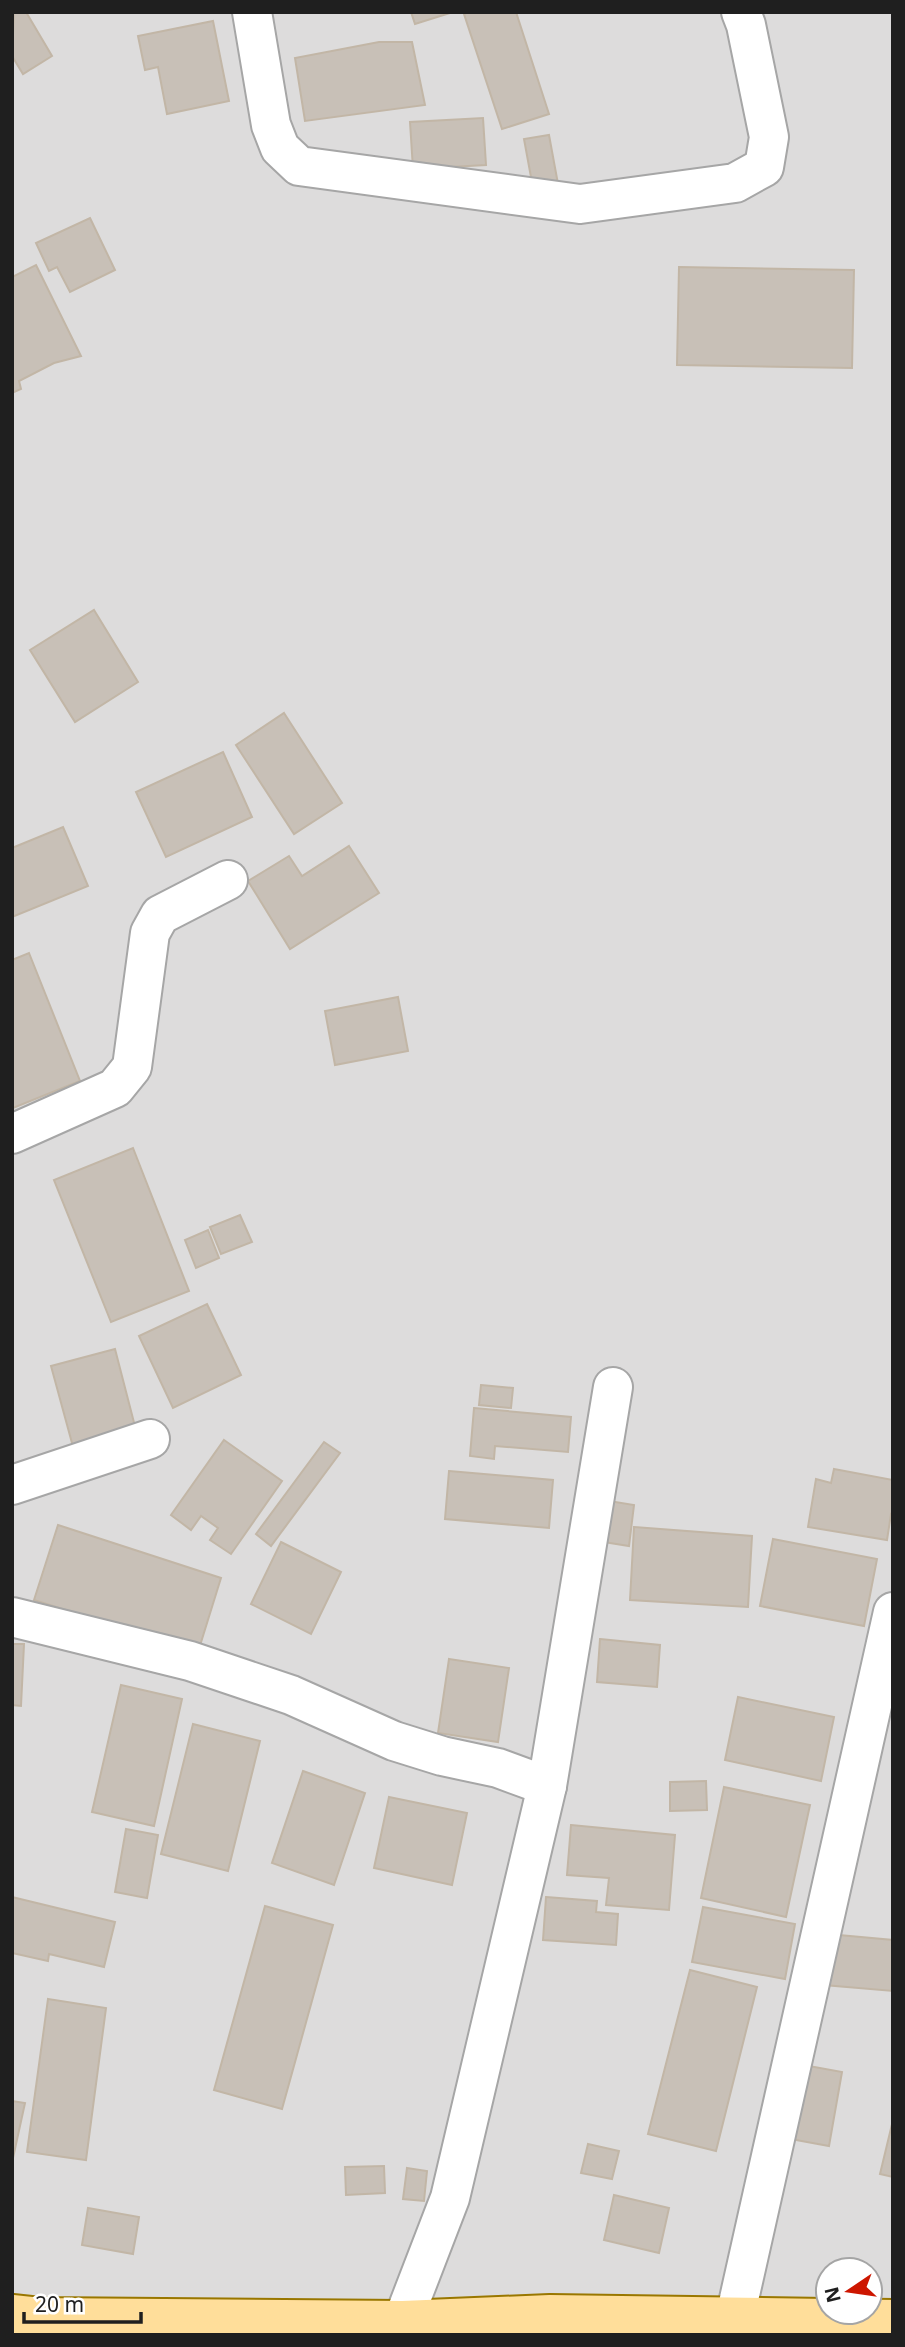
<svg xmlns="http://www.w3.org/2000/svg" width="905" height="2347" viewBox="0 0 905 2347" font-family="'Noto Sans',sans-serif">
<rect width="100%" height="100%" fill="#f0ede4"/>
<path fill="#dddcdc" fill-rule="evenodd" d="M 12,12 L 893,12 L 893,2335 L 12,2335 ZM 828,2270 L 870,2270 L 870,2312 L 828,2312 Z"/>
<g fill="#c8c0b7" stroke="#c2b6a6" stroke-width="2">
<path d="M 14,12 L 26,12 L 52,56 L 23,74 L 12,56 Z"/>
<path d="M 411,12 L 450,12 L 450,13 L 415,24 Z"/>
<path d="M 469,12 L 516,12 L 549,114 L 502,129 L 464,14 Z"/>
<path d="M 213,21 L 229,101 L 167,114 L 158,67 L 145,70 L 138,36 Z"/>
<path d="M 379,42 L 412,42 L 425,105 L 305,121 L 295,58 Z"/>
<path d="M 483,118 L 486,165 L 413,169 L 410,122 Z"/>
<path d="M 549,135 L 558,184 L 533,188 L 524,139 Z"/>
<path d="M 90,218 L 115,270 L 70,292 L 57,267 L 49,271 L 36,243 Z"/>
<path d="M 36,265 L 81,356 L 54,363 L 19,381 L 21,389 L 12,393 L 12,277 Z"/>
<path d="M 679,267 L 854,270 L 852,368 L 677,365 Z"/>
<path d="M 94,610 L 138,682 L 75,722 L 30,650 Z"/>
<path d="M 284,713 L 342,803 L 294,834 L 236,745 Z"/>
<path d="M 223,752 L 252,817 L 166,857 L 136,792 Z"/>
<path d="M 63,827 L 88,886 L 12,917 L 12,848 Z"/>
<path d="M 349,846 L 379,893 L 290,949 L 248,881 L 289,856 L 302,876 Z"/>
<path d="M 29,953 L 80,1081 L 13,1108 L 12,960 Z"/>
<path d="M 398,997 L 408,1051 L 335,1065 L 325,1011 Z"/>
<path d="M 133,1148 L 189,1291 L 111,1322 L 54,1180 Z"/>
<path d="M 240,1215 L 252,1242 L 221,1254 L 210,1227 Z"/>
<path d="M 208,1230 L 219,1258 L 196,1268 L 185,1240 Z"/>
<path d="M 207,1304 L 241,1375 L 173,1408 L 139,1336 Z"/>
<path d="M 115,1349 L 138,1438 L 75,1454 L 51,1366 Z"/>
<path d="M 481,1385 L 513,1388 L 511,1408 L 479,1405 Z"/>
<path d="M 474,1408 L 571,1417 L 568,1452 L 495,1446 L 494,1459 L 470,1456 Z"/>
<path d="M 224,1440 L 282,1481 L 231,1554 L 210,1540 L 218,1528 L 201,1516 L 191,1530 L 171,1515 Z"/>
<path d="M 324,1442 L 340,1453 L 271,1546 L 256,1534 Z"/>
<path d="M 834,1469 L 893,1480 L 893,1515 L 891,1514 L 887,1540 L 808,1527 L 816,1479 L 831,1483 Z"/>
<path d="M 449,1471 L 553,1480 L 549,1528 L 445,1519 Z"/>
<path d="M 603,1500 L 634,1505 L 629,1546 L 597,1541 Z"/>
<path d="M 58,1525 L 221,1578 L 198,1652 L 34,1600 Z"/>
<path d="M 634,1527 L 752,1536 L 748,1607 L 630,1600 Z"/>
<path d="M 773,1539 L 877,1559 L 864,1626 L 760,1606 Z"/>
<path d="M 281,1542 L 341,1572 L 311,1634 L 251,1604 Z"/>
<path d="M 600,1639 L 660,1645 L 657,1687 L 597,1682 Z"/>
<path d="M 12,1644 L 24,1644 L 21,1706 L 12,1705 Z"/>
<path d="M 449,1659 L 509,1668 L 498,1742 L 438,1733 Z"/>
<path d="M 121,1685 L 182,1699 L 154,1826 L 92,1812 Z"/>
<path d="M 738,1697 L 834,1717 L 821,1781 L 725,1760 Z"/>
<path d="M 193,1724 L 260,1741 L 228,1871 L 161,1854 Z"/>
<path d="M 303,1771 L 365,1793 L 334,1885 L 272,1863 Z"/>
<path d="M 706,1781 L 707,1810 L 670,1811 L 670,1782 Z"/>
<path d="M 724,1787 L 810,1805 L 786,1917 L 701,1898 Z"/>
<path d="M 389,1797 L 467,1813 L 452,1885 L 374,1868 Z"/>
<path d="M 571,1825 L 675,1835 L 669,1910 L 606,1905 L 609,1878 L 567,1875 Z"/>
<path d="M 126,1829 L 158,1835 L 147,1898 L 115,1892 Z"/>
<path d="M 12,1897 L 115,1922 L 104,1967 L 49,1954 L 48,1961 L 12,1953 Z"/>
<path d="M 546,1897 L 597,1901 L 596,1912 L 618,1914 L 616,1945 L 543,1940 Z"/>
<path d="M 265,1906 L 333,1925 L 282,2109 L 214,2090 Z"/>
<path d="M 703,1907 L 795,1924 L 785,1979 L 692,1962 Z"/>
<path d="M 828,1934 L 893,1940 L 893,1991 L 824,1985 Z"/>
<path d="M 690,1970 L 757,1987 L 716,2151 L 648,2134 Z"/>
<path d="M 48,1999 L 106,2008 L 86,2160 L 27,2152 Z"/>
<path d="M 798,2064 L 842,2072 L 829,2146 L 785,2138 Z"/>
<path d="M 12,2101 L 25,2103 L 13,2158 L 12,2157 Z"/>
<path d="M 893,2120 L 893,2177 L 880,2174 Z"/>
<path d="M 588,2144 L 619,2151 L 612,2179 L 581,2173 Z"/>
<path d="M 384,2166 L 385,2193 L 346,2195 L 345,2167 Z"/>
<path d="M 407,2168 L 427,2171 L 424,2201 L 403,2199 Z"/>
<path d="M 614,2195 L 669,2208 L 659,2253 L 604,2240 Z"/>
<path d="M 88,2208 L 139,2217 L 133,2254 L 82,2245 Z"/>
</g>
<g fill="none" stroke-linecap="round" stroke-linejoin="round">
<g stroke="#a6a6a6" stroke-width="42">
<g id="minor">
<path d="M 252,12 L 271,125 L 280,148 L 299,166 L 580,204 L 735,183 L 764,167 L 769,137 L 746,25 L 741,12"/>
<path d="M 12,1134 L 115,1088 L 132,1067 L 150,933 L 160,915 L 228,880"/>
<path d="M 12,1485 L 150,1439"/>
<path d="M 12,1617 L 190,1661 L 291,1695 L 394,1741 L 442,1756 L 498,1768 L 547,1786"/>
<path d="M 735,2317 L 893,1612"/>
<path d="M 402,2335 L 403,2320 L 450,2198 L 547,1786 L 613,1387"/>
</g>
</g>
<g stroke="#970" stroke-width="42">
<path id="major" d="M 12,2314 L 40,2317 L 403,2320 L 550,2314 L 893,2319"/>
</g>
<use href="#minor" stroke="#fff" stroke-width="38"/>
<use href="#major" stroke="#ffde9a" stroke-width="38"/>
</g>
<rect width="905" height="2347" fill="none" stroke="#1f1f1f" stroke-width="28"/>
<g transform="translate(849 2291) rotate(257)"><circle r="33" fill="#ffffff" stroke="#a5a5a5" stroke-width="2"/>
<path d="M0-5L12 26L0 18L-12 26Z" fill="#cd1600"/>
<text y="-10" font-size="19" font-weight="bold" text-anchor="middle" fill="#1f1f1f">N</text>
</g>
<path d="M24 2312v10h117v-10" fill="none" stroke="#1f1f1f" stroke-width="3.5"/>
<text x="35" y="2312" font-size="21" fill="#1f1f1f" stroke="#ffffff" stroke-width="5" paint-order="stroke">20 m</text>
</svg>
